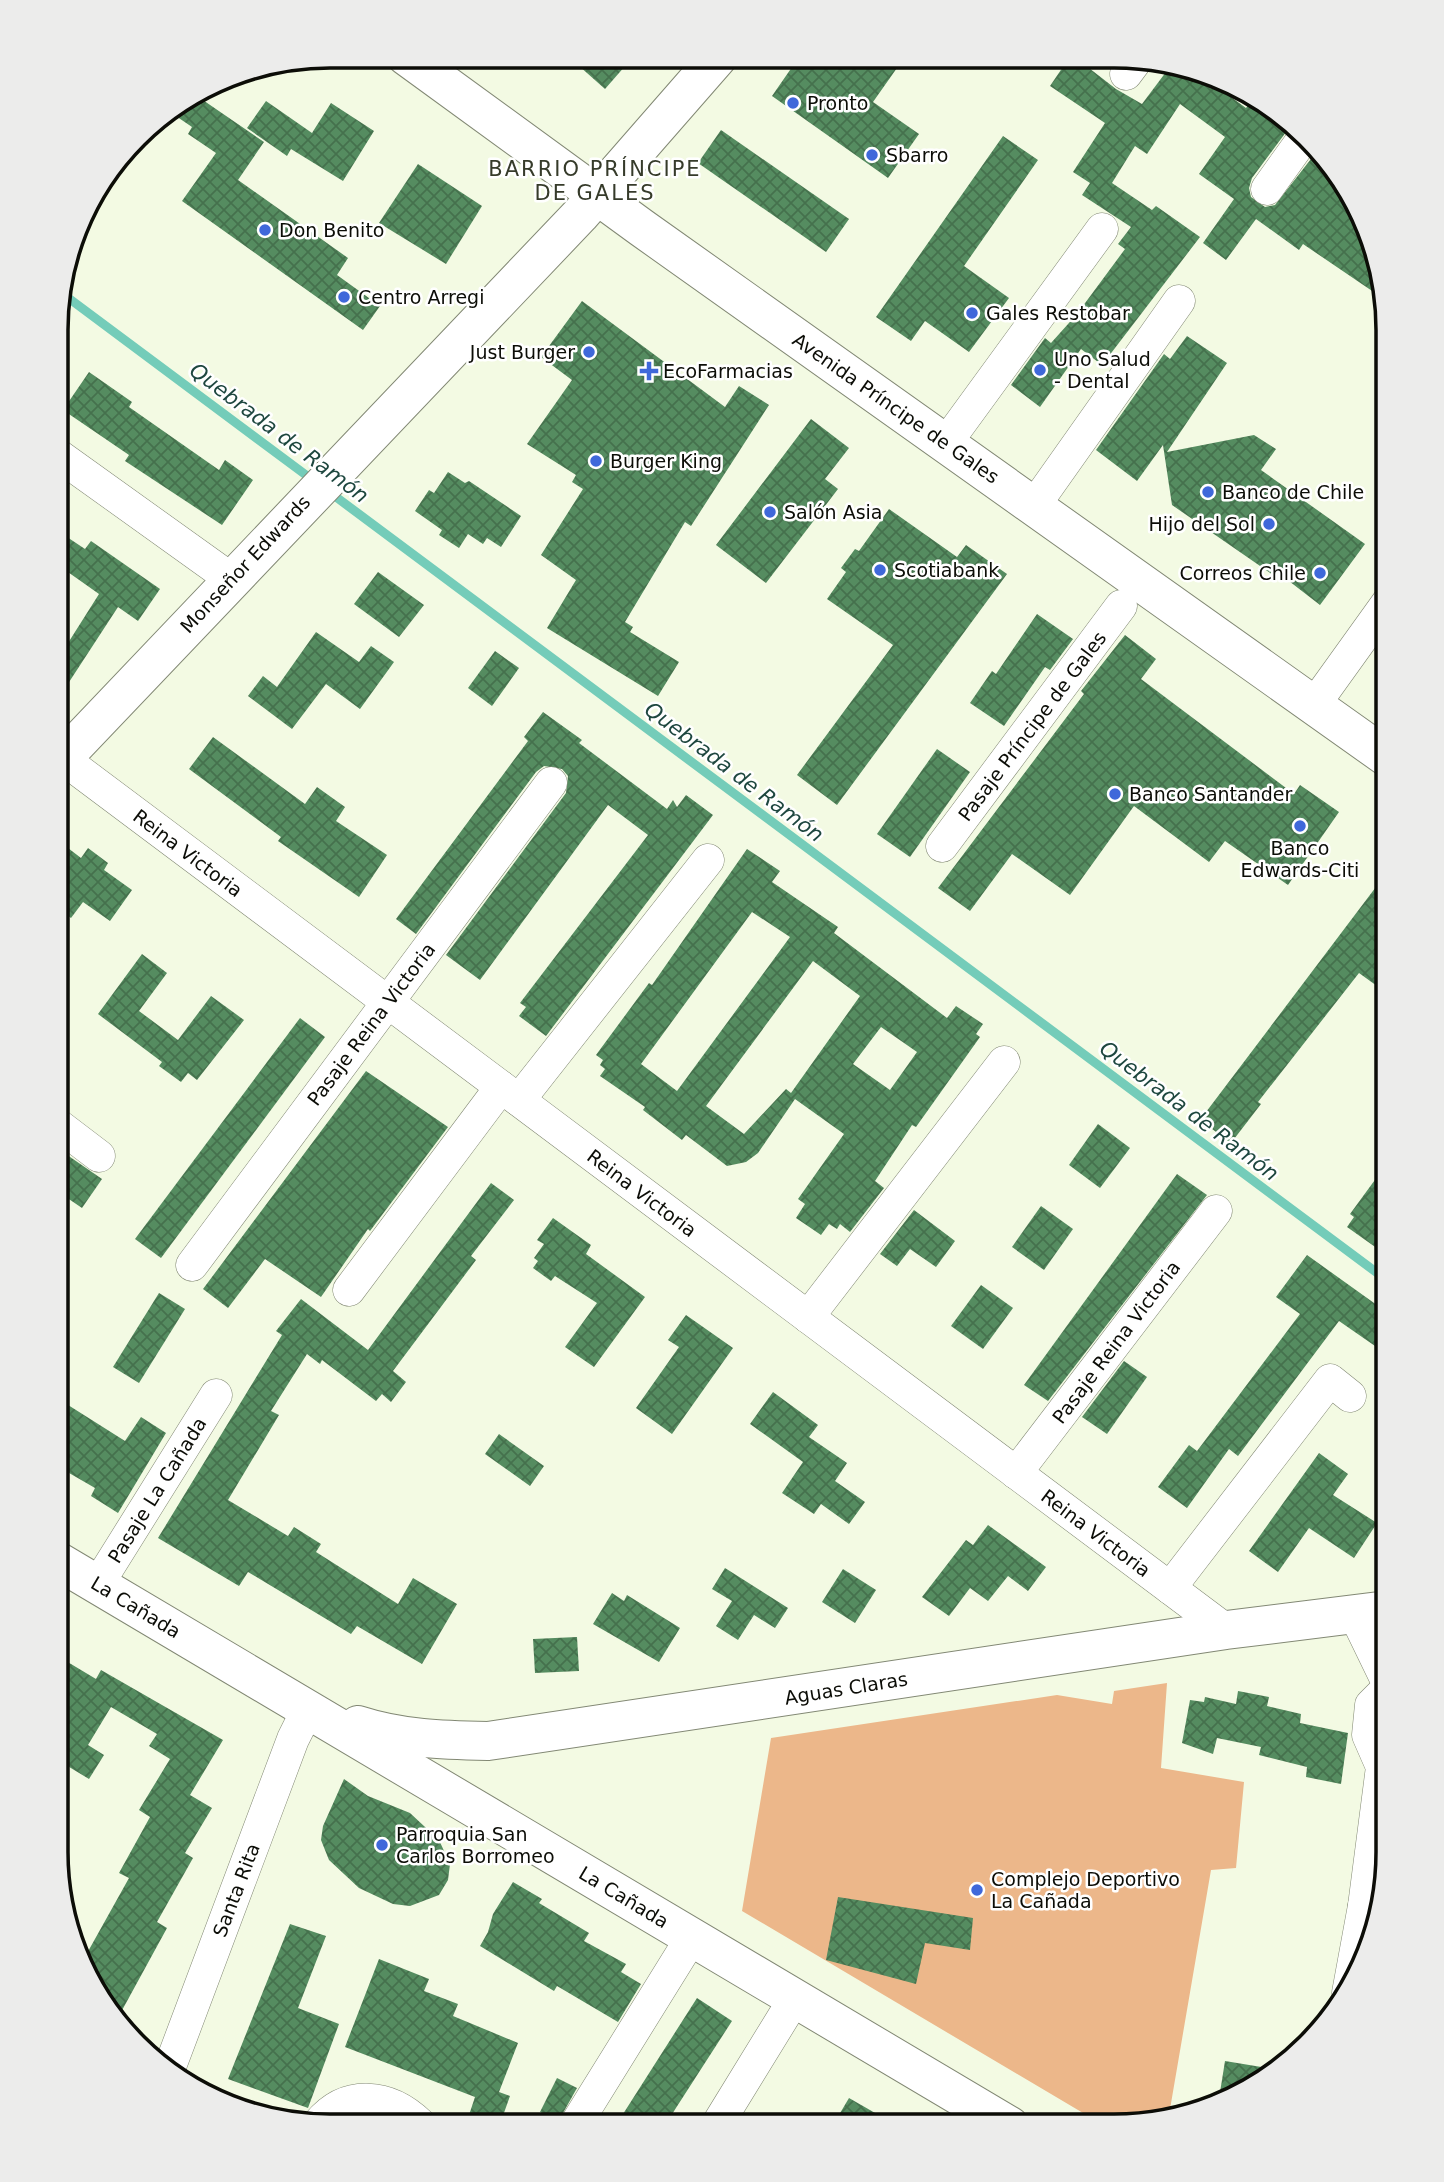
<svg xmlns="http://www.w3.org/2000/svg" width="1444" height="2182" viewBox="0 0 1444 2182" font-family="'DejaVu Sans',sans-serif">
<defs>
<pattern id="building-cross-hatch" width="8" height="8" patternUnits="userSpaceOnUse" patternTransform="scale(1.75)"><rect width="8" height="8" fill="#558c60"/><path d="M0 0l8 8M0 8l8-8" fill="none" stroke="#45714d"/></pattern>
</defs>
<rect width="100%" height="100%" fill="#f3fae3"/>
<path fill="#ecb78a" d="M 1167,1683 L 1161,1768 L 1244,1782 L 1236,1868 L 1211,1870 L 1169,2115 L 1105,2126 L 742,1911 L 771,1738 L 1057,1695 L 1112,1704 L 1114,1691 Z"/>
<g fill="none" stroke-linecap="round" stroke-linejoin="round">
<g stroke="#74ccb9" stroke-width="9">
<path d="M 59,291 L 314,481"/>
<path d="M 328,491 L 1388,1281"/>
</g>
</g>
<g fill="url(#building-cross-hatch)" fill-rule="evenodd">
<path d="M 569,57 L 633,57 L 605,89 Z"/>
<path d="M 799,57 L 904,58 L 873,102 L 919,134 L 888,178 L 772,96 Z"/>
<path d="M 1069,58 L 1076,58 L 1116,89 L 1142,104 L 1172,64 L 1194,70 L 1246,108 L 1254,97 L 1281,112 L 1292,124 L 1252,178 L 1249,188 L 1251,197 L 1265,207 L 1275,205 L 1318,150 L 1331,163 L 1367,225 L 1381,297 L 1303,244 L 1299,250 L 1256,219 L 1226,260 L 1203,243 L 1234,199 L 1199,174 L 1225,137 L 1180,104 L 1147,154 L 1135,146 L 1112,183 L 1152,210 L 1156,206 L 1200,237 L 1102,365 L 1081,349 L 1040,407 L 1011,385 L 1045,338 L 1051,343 L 1077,314 L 1125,249 L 1118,244 L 1131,227 L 1082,195 L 1090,183 L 1073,172 L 1105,123 L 1050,86 Z"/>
<path d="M 197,96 L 264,142 L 238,180 L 348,258 L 337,275 L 380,306 L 363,330 L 182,201 L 216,153 L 188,134 L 192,127 L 170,112 Z"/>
<path d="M 266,101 L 312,133 L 331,103 L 374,131 L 343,181 L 291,149 L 287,156 L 247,128 Z"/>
<path d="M 721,130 L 849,219 L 826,252 L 698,163 Z"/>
<path d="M 1003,136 L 1038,160 L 964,266 L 1009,298 L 969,352 L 925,321 L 911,341 L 876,317 Z"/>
<path d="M 418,164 L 482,206 L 446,264 L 379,223 Z"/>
<path d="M 582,301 L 725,407 L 739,386 L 769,405 L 691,526 L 685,522 L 625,622 L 633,627 L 630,632 L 679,662 L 658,696 L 547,628 L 576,580 L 541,555 L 583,489 L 572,482 L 576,475 L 527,444 L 572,380 L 541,357 Z"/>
<path d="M 1187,336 L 1227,363 L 1167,452 L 1254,435 L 1276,449 L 1261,470 L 1365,544 L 1320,605 L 1276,571 L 1273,575 L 1172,505 L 1163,445 L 1137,481 L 1096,450 L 1164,354 L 1170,359 Z"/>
<path d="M 89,372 L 132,402 L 129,407 L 219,470 L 225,460 L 253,480 L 222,525 L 125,461 L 129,455 L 63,410 Z"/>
<path d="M 811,419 L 849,448 L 825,479 L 838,489 L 766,583 L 716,545 Z"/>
<path d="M 448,472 L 465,483 L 469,481 L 521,516 L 501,547 L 487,538 L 483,544 L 468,534 L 459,548 L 439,535 L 442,530 L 415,511 L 429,490 L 434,493 Z"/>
<path d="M 889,509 L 957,557 L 966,545 L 1007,574 L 837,805 L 797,775 L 893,645 L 827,599 L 846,572 L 841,568 L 855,549 L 859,551 Z"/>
<path d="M 58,531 L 85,549 L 91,541 L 160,589 L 138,621 L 118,607 L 58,699 L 58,636 L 68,643 L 99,594 L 58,565 Z"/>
<path d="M 378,572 L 424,605 L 399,637 L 354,604 Z"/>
<path d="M 1037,614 L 1073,639 L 1050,670 L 1045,667 L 1004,726 L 970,703 L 992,671 L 996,674 Z"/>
<path d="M 316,632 L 359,662 L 371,646 L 394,662 L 360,709 L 326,684 L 292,729 L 248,696 L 263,676 L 277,687 Z"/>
<path d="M 1125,635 L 1156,659 L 1141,679 L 1294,794 L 1300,785 L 1339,812 L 1288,885 L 1225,841 L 1209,862 L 1134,806 L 1070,895 L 1012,854 L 970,911 L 938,888 L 1084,694 L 1081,691 Z"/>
<path d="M 495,651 L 519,668 L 492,706 L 468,688 Z"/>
<path d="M 543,712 L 582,740 L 579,743 L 667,809 L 673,800 L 677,807 L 686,795 L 713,815 L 546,1036 L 519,1016 L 526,1007 L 520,1003 L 648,835 L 608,805 L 480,980 L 446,955 L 566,793 L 568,776 L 562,769 L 544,766 L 536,772 L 416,934 L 396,919 L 528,741 L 524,737 Z"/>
<path d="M 213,737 L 305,804 L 317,787 L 345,807 L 336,821 L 387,855 L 359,897 L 278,841 L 281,837 L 189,769 Z"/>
<path d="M 937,749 L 970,772 L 910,857 L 877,834 Z"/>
<path d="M 68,848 L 81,858 L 88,848 L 108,863 L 104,870 L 132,890 L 110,921 L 83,902 L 71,918 L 57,908 L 58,862 Z"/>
<path d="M 747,849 L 780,871 L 772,882 L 838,927 L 834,933 L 947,1018 L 956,1006 L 983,1024 L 976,1034 L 980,1037 L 916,1127 L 912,1125 L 875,1181 L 884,1188 L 850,1232 L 840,1224 L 837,1229 L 829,1224 L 821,1235 L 796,1218 L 805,1204 L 798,1199 L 844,1134 L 795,1099 L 758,1153 L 746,1162 L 727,1166 L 686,1135 L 682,1140 L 643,1110 L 645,1107 L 600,1076 L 605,1069 L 600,1065 L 603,1060 L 596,1055 L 649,983 L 652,985 ZM 752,912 L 790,937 L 677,1091 L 641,1064 ZM 813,961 L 860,996 L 791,1093 L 786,1089 L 744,1134 L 706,1106 ZM 881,1027 L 917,1052 L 890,1090 L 853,1064 Z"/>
<path d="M 1388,871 L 1388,994 L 1359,973 L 1258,1102 L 1261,1104 L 1231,1143 L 1200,1120 Z"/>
<path d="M 142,954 L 167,973 L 139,1011 L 178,1040 L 211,996 L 244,1020 L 197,1080 L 188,1073 L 181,1082 L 159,1066 L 162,1062 L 98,1014 Z"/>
<path d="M 300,1018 L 325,1037 L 161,1258 L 135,1239 Z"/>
<path d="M 366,1071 L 448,1127 L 370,1231 L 368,1229 L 321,1297 L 265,1259 L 228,1308 L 203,1289 Z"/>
<path d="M 1098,1124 L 1130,1148 L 1100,1188 L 1069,1165 Z"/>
<path d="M 57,1148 L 102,1179 L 82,1208 L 57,1191 Z"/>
<path d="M 1388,1162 L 1388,1236 L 1378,1249 L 1347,1227 L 1354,1217 L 1350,1214 Z"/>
<path d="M 1177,1174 L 1207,1195 L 1048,1401 L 1024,1385 Z"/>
<path d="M 491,1183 L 514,1200 L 471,1256 L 476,1260 L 393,1371 L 406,1382 L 391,1402 L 382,1394 L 376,1401 L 322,1360 L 320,1364 L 307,1354 L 271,1411 L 279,1415 L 228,1500 L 288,1536 L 294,1527 L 321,1544 L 316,1552 L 398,1604 L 413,1578 L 457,1604 L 422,1664 L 357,1626 L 351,1634 L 248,1572 L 239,1586 L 158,1538 L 282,1335 L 276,1331 L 301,1299 L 368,1350 Z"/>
<path d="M 1041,1206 L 1073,1229 L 1044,1270 L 1012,1247 Z"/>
<path d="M 914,1210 L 955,1241 L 936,1267 L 910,1249 L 897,1266 L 880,1254 Z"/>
<path d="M 553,1218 L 591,1245 L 586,1254 L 645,1297 L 594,1367 L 565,1347 L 597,1303 L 555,1276 L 551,1281 L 533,1268 L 538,1261 L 534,1258 L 544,1244 L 537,1240 Z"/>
<path d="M 1307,1255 L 1388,1313 L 1388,1355 L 1339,1321 L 1238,1456 L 1229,1449 L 1187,1508 L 1158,1487 L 1189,1445 L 1197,1451 L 1300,1314 L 1276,1297 Z"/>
<path d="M 981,1285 L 1013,1308 L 983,1349 L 951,1326 Z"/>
<path d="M 159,1293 L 185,1309 L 139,1383 L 113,1367 Z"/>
<path d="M 686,1315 L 733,1348 L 672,1434 L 636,1408 L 679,1347 L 668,1340 Z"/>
<path d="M 1124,1361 L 1147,1377 L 1107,1434 L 1082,1417 Z"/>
<path d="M 773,1392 L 818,1425 L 809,1437 L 847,1463 L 835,1481 L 865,1502 L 849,1524 L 821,1504 L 814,1514 L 782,1493 L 803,1462 L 750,1424 Z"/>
<path d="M 57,1398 L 125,1441 L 141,1417 L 166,1433 L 118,1513 L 91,1496 L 95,1488 L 57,1466 Z"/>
<path d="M 499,1434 L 544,1466 L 530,1486 L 485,1454 Z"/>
<path d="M 1319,1453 L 1348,1474 L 1333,1495 L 1377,1523 L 1354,1558 L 1309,1528 L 1278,1572 L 1249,1551 Z"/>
<path d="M 988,1525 L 1046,1567 L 1028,1591 L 1008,1576 L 988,1601 L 970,1588 L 949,1616 L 922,1597 L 966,1540 L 973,1545 Z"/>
<path d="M 725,1568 L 788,1608 L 775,1628 L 754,1615 L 738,1640 L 716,1626 L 732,1601 L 712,1589 Z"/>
<path d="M 843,1569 L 876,1590 L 855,1623 L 822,1602 Z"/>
<path d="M 612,1593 L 624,1601 L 627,1595 L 680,1628 L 659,1662 L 593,1624 Z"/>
<path d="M 577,1637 L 579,1671 L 535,1673 L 533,1639 Z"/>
<path d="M 56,1655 L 96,1679 L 101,1670 L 223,1740 L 190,1795 L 212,1808 L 185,1853 L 193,1858 L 157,1922 L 167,1928 L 120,2014 L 105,2006 L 81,1964 L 129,1878 L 119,1873 L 150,1817 L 139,1810 L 170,1759 L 149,1746 L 157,1734 L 111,1707 L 88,1745 L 104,1755 L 89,1779 L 56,1759 Z"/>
<path d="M 1238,1691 L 1269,1697 L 1267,1706 L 1301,1714 L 1300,1723 L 1348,1733 L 1341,1784 L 1306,1777 L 1307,1767 L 1259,1755 L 1261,1747 L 1217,1738 L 1213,1754 L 1182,1743 L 1190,1700 L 1204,1702 L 1205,1697 L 1236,1704 Z"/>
<path d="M 344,1779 L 368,1796 L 410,1813 L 439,1840 L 450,1864 L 448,1880 L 439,1895 L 410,1906 L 393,1904 L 359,1888 L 329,1860 L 321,1840 L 323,1826 Z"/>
<path d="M 513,1882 L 542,1899 L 539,1903 L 589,1933 L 584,1941 L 626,1964 L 621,1972 L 641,1984 L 618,2022 L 557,1986 L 554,1991 L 480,1946 L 488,1932 L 493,1914 Z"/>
<path d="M 838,1897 L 973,1918 L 970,1950 L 925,1943 L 916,1984 L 826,1960 Z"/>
<path d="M 290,1924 L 326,1936 L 298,2008 L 339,2024 L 308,2108 L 228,2079 Z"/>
<path d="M 379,1959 L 429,1979 L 424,1991 L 458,2004 L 453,2016 L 518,2043 L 499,2092 L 510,2096 L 500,2124 L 466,2124 L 475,2097 L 345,2047 Z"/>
<path d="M 697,1998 L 732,2021 L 703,2066 L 665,2125 L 616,2125 Z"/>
<path d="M 1225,2061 L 1280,2070 L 1218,2105 Z"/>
<path d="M 557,2078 L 577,2088 L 558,2122 L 540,2112 Z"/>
<path d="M 849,2098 L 896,2125 L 833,2125 Z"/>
</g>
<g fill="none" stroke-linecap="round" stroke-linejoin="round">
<g stroke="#828874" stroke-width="33">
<g id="street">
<path d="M 1126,74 L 1138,58"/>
<path d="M 1267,189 L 1305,136"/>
<path d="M 946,443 L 1102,229"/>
<path d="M 58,455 L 231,579"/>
<path d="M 1034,506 L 1179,301"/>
<path d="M 1314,705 L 1388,602"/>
<path d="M 58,755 L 1226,1630"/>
<path d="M 942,846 L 1121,606"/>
<path d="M 519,1100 L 708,860"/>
<path d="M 57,1124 L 99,1156"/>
<path d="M 192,1265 L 551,783"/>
<path d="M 349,1290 L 501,1087"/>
<path d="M 808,1317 L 1004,1062"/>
<path d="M 1016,1473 L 1216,1211"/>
<path d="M 98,1584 L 216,1395"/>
<path d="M 1170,1588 L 1330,1380 L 1350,1396"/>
<path d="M 1355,1615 L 1387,1681"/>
<path d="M 1380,1909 L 1364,1906 L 1382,1767 L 1368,1735 L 1371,1705 L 1387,1689"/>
<path d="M 1348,1993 L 1364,1906"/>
<path d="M 168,2072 L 293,1739 L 308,1709"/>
<path d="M 318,2124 C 347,2089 389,2094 420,2124"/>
<path d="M 576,2124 L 692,1937"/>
<path d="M 717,2125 L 795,1998"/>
</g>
</g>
<g stroke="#828874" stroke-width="40">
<g id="secondary">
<path d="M 406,56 L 642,228 L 1388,758"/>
<path d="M 58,763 L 580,215 L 718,57"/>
<path d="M 56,1560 L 1010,2126"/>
<path d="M 358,1725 C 401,1739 443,1740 488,1741 L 1226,1630 L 1387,1610"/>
</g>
</g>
<use href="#street" stroke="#fff" stroke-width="32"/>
<use href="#secondary" stroke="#fff" stroke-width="38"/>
</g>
<g fill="#3f68da" stroke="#fff" stroke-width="2.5">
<circle cx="793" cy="103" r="7"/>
<circle cx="872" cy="155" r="7"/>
<circle cx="265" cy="230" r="7"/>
<circle cx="344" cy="297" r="7"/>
<circle cx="972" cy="313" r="7"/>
<circle cx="589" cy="352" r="7"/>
<circle cx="1040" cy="370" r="7"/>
<path d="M645.5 360.5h7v7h7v7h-7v7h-7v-7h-7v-7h7z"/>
<circle cx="596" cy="461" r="7"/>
<circle cx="1208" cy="492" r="7"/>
<circle cx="770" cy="512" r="7"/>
<circle cx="1269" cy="524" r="7"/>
<circle cx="880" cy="570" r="7"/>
<circle cx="1320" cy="573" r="7"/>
<circle cx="1115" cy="794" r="7"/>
<circle cx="1300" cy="826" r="7"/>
<circle cx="382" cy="1845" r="7"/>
<circle cx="977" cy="1890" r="7"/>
</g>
<g text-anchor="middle" stroke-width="5" stroke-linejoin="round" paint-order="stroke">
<g font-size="19" fill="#0c0d07" stroke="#fff" text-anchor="start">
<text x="807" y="110">Pronto</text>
<text x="886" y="162">Sbarro</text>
<text x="279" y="237">Don Benito</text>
<text x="358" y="304">Centro Arregi</text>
<text x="986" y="320">Gales Restobar</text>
<text x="575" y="359" text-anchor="end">Just Burger</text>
<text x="1054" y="366">Uno Salud<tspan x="1054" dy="22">- Dental</tspan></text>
<text x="663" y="378">EcoFarmacias</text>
<text x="610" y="468">Burger King</text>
<text x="1222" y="499">Banco de Chile</text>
<text x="784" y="519">Salón Asia</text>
<text x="1255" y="531" text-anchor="end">Hijo del Sol</text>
<text x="894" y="577">Scotiabank</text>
<text x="1306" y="580" text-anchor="end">Correos Chile</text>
<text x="1129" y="801">Banco Santander</text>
<text x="1300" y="855" text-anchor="middle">Banco<tspan x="1300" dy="22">Edwards-Citi</tspan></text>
<text x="396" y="1841">Parroquia San<tspan x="396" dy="22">Carlos Borromeo</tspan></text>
<text x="991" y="1886">Complejo Deportivo<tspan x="991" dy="22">La Cañada</tspan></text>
</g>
<g font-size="19" fill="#0c0d07" stroke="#fff">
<text transform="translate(896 408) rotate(35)" y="7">Avenida Príncipe de Gales</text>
<text transform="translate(245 564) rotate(-47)" y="7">Monseñor Edwards</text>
<text transform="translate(1032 726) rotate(-53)" y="7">Pasaje Príncipe de Gales</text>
<text transform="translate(188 853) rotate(37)" y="7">Reina Victoria</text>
<text transform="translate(371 1024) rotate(-53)" y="7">Pasaje Reina Victoria</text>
<text transform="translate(642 1193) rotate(37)" y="7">Reina Victoria</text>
<text transform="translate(1116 1342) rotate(-53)" y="7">Pasaje Reina Victoria</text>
<text transform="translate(157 1490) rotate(-58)" y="7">Pasaje La Cañada</text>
<text transform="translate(1096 1533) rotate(37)" y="7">Reina Victoria</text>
<text transform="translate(136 1607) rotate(31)" y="7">La Cañada</text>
<text transform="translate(846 1688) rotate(-9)" y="7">Aguas Claras</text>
<text transform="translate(236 1890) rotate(-69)" y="7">Santa Rita</text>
<text transform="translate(624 1897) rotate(31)" y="7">La Cañada</text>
</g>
<g font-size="21" letter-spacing="2" fill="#363b2a" stroke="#fff">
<text x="595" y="176">BARRIO PRÍNCIPE<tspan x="595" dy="24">DE GALES</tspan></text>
</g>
<g font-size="21" font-style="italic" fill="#1e473f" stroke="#fff">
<text transform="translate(279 433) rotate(37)" y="7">Quebrada de Ramón</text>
<text transform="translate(734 772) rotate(37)" y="7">Quebrada de Ramón</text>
<text transform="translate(1189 1111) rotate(37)" y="7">Quebrada de Ramón</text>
</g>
</g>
<path d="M0 0H1444V2182H0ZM330 68H1114A262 262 0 0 1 1376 330V1852A262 262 0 0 1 1114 2114H330A262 262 0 0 1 68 1852V330A262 262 0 0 1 330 68Z" fill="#ececeb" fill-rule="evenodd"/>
<path fill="none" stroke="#0c0d07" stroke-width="3.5" d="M330 68H1114A262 262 0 0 1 1376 330V1852A262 262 0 0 1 1114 2114H330A262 262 0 0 1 68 1852V330A262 262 0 0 1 330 68Z"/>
</svg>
